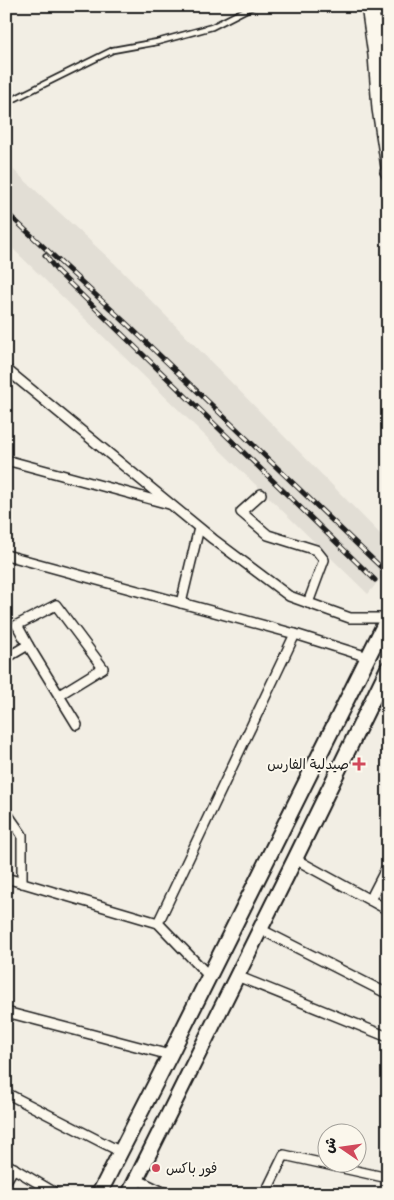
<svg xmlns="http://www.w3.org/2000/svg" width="394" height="1200" viewBox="0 0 394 1200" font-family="'Balsamiq Sans','Playpen Sans Arabic',sans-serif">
<rect width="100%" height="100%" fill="#f2eee4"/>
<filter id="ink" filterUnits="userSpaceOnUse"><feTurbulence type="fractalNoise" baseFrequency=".02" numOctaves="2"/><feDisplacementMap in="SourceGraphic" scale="10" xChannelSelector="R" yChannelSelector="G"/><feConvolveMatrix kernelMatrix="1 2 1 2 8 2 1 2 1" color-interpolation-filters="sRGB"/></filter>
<g filter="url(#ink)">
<path fill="#e2ded5" d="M 6,163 L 114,263 L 388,542 L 388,569 L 368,594 L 6,242 Z"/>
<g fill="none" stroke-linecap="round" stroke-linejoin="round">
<g stroke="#1c1c1c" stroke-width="8">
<path id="lane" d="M 12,100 L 113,50 L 157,42 L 212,27 L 253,6"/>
</g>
<g stroke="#1c1c1c" stroke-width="12">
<g id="street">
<path d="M 366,6 L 373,55 L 377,109 L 386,167"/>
<path d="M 373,6 L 376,22 L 388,131"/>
<path d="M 388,165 L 385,172 L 388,177"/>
<path d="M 6,369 L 213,539 L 289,596 L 350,618 L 387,618"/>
<path d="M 6,460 L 169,504"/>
<path d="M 261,494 L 241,512 L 268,535 L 316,550 L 324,560 L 308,603"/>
<path d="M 6,555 L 295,634 L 368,657"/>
<path d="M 181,603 L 199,528"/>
<path d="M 28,645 L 17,625 L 56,605 L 103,668 L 59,695"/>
<path d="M 6,658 L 28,645 L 77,725"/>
<path d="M 6,812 L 22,835 L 22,883"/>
<path d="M 295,859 L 388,910"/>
<path d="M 6,878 L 158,923 L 209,976"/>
<path d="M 370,900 L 388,865"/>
<path d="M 158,923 L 295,634"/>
<path d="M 260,929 L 388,994"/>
<path d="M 237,976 L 388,1037"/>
<path d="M 6,1012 L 170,1055"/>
<path d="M 6,1093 L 121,1152"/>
<path d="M 6,1164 L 57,1194"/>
<path d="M 136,1179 L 167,1194"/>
<path d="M 6,1181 L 14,1168"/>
<path d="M 265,1194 L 284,1155 L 388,1178"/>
</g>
</g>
<g stroke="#1c1c1c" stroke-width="18">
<g id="primary">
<path d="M 99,1194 L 170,1055 L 388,617"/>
<path d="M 129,1194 L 295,859 L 388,668"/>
</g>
</g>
<use href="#lane" stroke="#fbf7ec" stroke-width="4.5"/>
<use href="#street" stroke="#fbf7ec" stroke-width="9"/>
<use href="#primary" stroke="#fbf7ec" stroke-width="14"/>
<g stroke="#1c1c1c" stroke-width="5">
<g id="rail">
<path d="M 6,212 L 127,324 L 386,572"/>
<path d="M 45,255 L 57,271 L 375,580"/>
</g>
</g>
<use href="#rail" stroke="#fbf7ec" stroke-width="3" stroke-dasharray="9" stroke-linecap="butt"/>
</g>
</g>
<g fill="#d1495b" stroke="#fbf7ec" stroke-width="2">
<path d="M356.5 756.5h5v5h5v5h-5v5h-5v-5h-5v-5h5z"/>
<circle cx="156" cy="1168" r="5"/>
</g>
<g text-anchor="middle" stroke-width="4" stroke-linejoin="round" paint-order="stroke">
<g font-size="14" fill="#1c1c1c" stroke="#fbf7ec" text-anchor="end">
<text x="349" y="769">صيدلية الفارس</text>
<text x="166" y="1173" text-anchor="start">فور باكس</text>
</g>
</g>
<rect width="394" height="1200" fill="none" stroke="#fbf7ec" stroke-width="25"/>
<rect x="12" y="12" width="369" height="1175" fill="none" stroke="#1c1c1c" stroke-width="2" filter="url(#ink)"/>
<g transform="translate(342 1148) rotate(283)"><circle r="24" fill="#fbf7ec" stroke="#a29f99"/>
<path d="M0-4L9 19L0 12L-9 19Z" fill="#d1495b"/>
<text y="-8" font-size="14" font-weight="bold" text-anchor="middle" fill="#1c1c1c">ش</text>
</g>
</svg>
